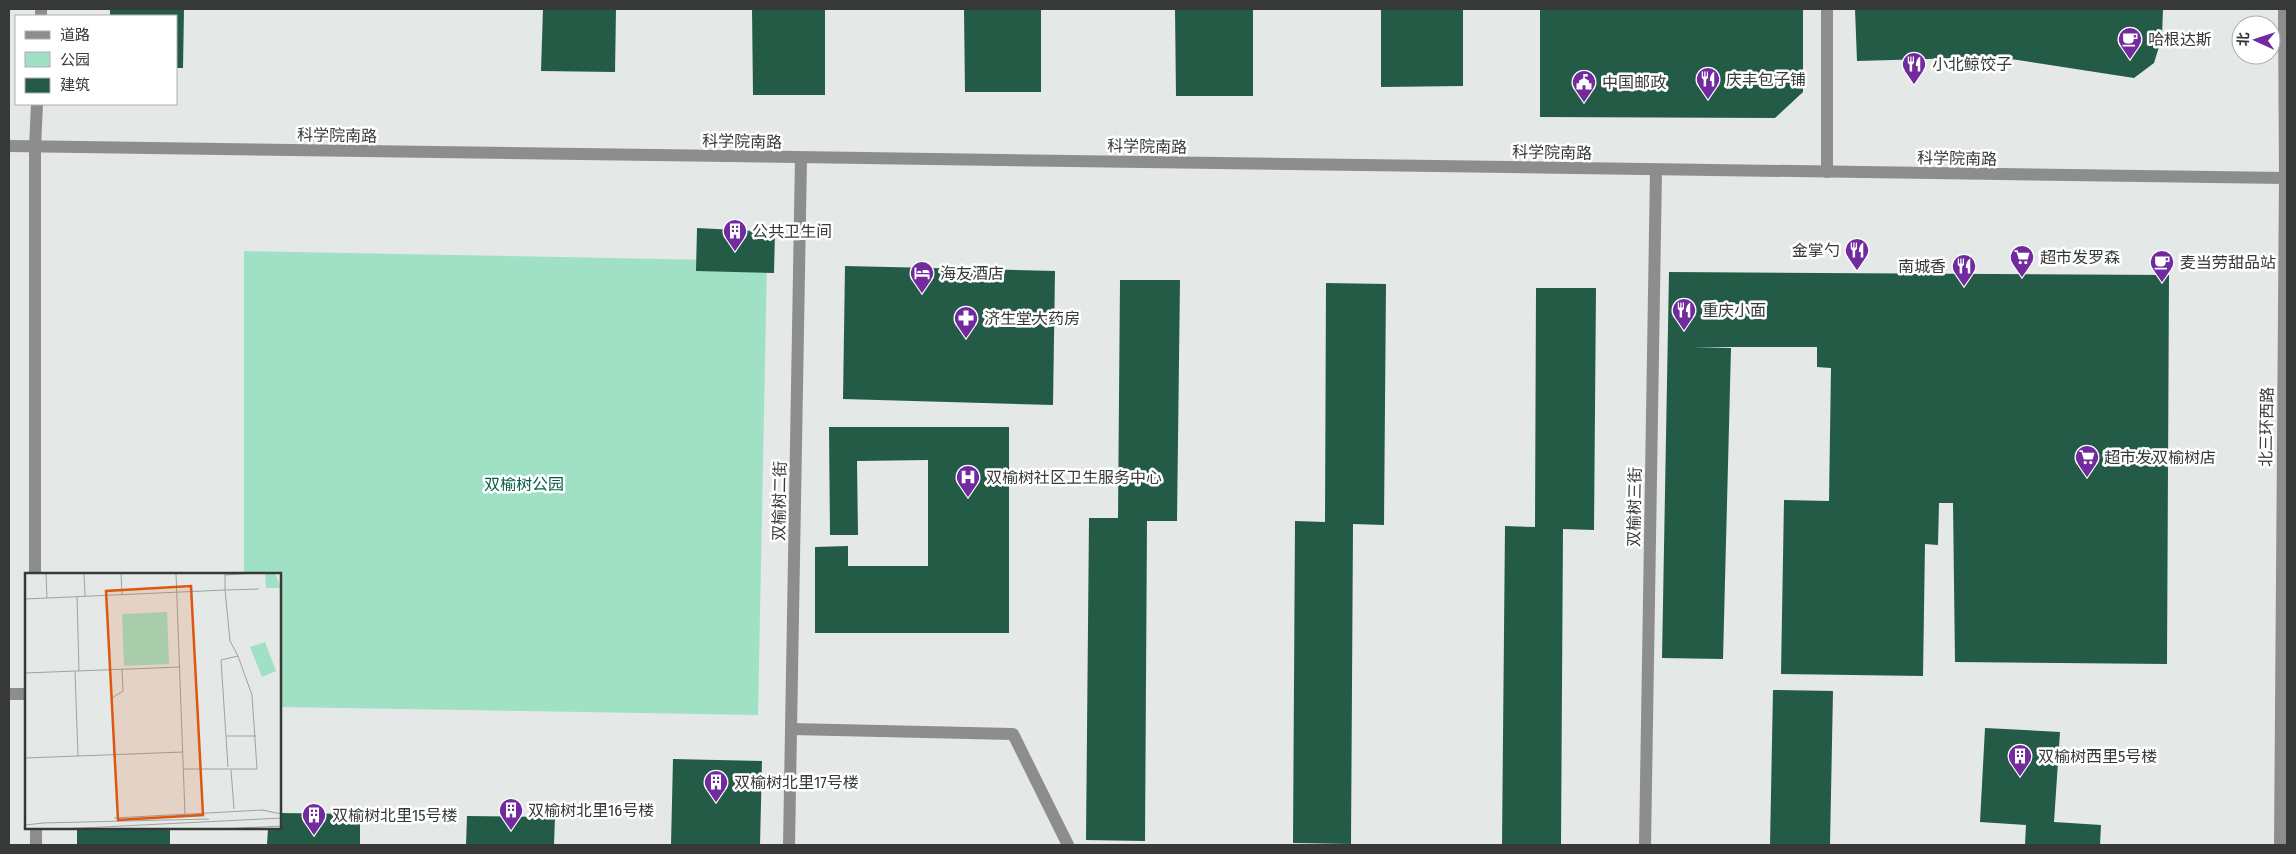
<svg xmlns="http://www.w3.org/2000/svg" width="2296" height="854" viewBox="0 0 2296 854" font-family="'Fira Sans Condensed','Noto Sans SC',sans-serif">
<rect width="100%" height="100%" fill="#e4e8e6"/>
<path fill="#a0e1c6" d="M 244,251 L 767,261 L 758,715 L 280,707 L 280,574 L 244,574 Z"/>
<g fill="#245b47">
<path d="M 110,9 L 184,9 L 183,68 L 176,68 L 176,16 L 110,16 Z"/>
<path d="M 543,9 L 616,9 L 615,72 L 541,71 Z"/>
<path d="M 752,9 L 825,9 L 825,95 L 753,95 Z"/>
<path d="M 964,9 L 1041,9 L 1041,92 L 965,92 Z"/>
<path d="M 1175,9 L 1253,9 L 1253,96 L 1176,96 Z"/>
<path d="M 1381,9 L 1463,9 L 1463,86 L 1381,87 Z"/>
<path d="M 1540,9 L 1803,9 L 1803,92 L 1775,118 L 1540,117 Z"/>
<path d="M 1855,9 L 2163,9 L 2162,37 L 2154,63 L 2134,78 L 1998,57 L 1857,61 Z"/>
<path d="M 697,228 L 775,232 L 774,273 L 696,271 Z"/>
<path d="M 845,266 L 1055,271 L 1053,405 L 843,399 Z"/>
<path d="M 1669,272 L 2169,275 L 2167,664 L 1955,662 L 1953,503 L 1939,503 L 1938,545 L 1925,544 L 1923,676 L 1781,674 L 1784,500 L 1829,501 L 1831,368 L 1817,367 L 1817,347 L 1693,347 L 1731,348 L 1723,659 L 1662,658 Z"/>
<path d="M 1120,280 L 1180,280 L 1177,521 L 1147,521 L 1145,841 L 1086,840 L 1089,518 L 1118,518 Z"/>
<path d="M 1326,283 L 1386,284 L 1384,525 L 1353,524 L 1351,844 L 1293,843 L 1295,521 L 1325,522 Z"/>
<path d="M 1536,288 L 1596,288 L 1594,530 L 1563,529 L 1561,845 L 1502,845 L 1505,526 L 1535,527 Z"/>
<path d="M 829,427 L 1009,427 L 1009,633 L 815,633 L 815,547 L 848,546 L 848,566 L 928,566 L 928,460 L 857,461 L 858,535 L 830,535 Z"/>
<path d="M 1773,690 L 1833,691 L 1830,845 L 1770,845 Z"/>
<path d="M 1985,728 L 2060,732 L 2054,822 L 2101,825 L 2100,845 L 2025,845 L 2026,825 L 1980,822 Z"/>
<path d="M 673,759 L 762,761 L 760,845 L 671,845 Z"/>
<path d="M 280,813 L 360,814 L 360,845 L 267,845 L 268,828 L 280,828 Z"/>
<path d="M 467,816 L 555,817 L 554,845 L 466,845 Z"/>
<rect x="77" y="828" width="93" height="17"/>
</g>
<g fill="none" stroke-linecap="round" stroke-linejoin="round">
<g stroke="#8d8d8e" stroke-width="12">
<path d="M 1827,9 L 1827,172"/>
<path d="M 41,16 L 41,9"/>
<path d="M 9,146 L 2285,178"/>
<path d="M 35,574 L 35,147 L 37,104"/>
<path d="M 9,694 L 26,694"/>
<path d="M 791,729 L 1013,734 L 1068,845"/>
<path d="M 36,828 L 36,845"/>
<path d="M 789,845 L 801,158"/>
<path d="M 1645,845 L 1656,170"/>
<path d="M 2280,845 L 2285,178 L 2284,9"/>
</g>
</g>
<defs>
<g id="cafe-pin" transform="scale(1.25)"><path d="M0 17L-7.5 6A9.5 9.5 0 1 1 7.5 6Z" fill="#722b9f" stroke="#fff"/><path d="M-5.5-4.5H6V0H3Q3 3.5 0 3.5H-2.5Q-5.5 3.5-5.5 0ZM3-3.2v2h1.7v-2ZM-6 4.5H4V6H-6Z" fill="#fff"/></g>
<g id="restaurant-pin" transform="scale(1.25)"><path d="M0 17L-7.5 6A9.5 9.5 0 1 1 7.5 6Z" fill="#722b9f" stroke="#fff"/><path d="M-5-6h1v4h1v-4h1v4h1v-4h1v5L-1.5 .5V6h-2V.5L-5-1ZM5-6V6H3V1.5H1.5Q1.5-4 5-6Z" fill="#fff"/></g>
<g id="civic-pin" transform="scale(1.25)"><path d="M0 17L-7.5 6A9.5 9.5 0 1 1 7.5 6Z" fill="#722b9f" stroke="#fff"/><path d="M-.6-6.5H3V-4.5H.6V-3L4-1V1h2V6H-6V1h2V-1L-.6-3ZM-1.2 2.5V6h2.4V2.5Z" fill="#fff"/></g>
<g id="building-pin" transform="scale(1.25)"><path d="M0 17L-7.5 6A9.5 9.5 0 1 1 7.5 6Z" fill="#722b9f" stroke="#fff"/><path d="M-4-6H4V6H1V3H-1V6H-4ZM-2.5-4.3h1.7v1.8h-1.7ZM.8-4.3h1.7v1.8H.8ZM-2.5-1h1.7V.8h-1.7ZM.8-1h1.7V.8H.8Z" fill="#fff"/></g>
<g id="supermarket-pin" transform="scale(1.25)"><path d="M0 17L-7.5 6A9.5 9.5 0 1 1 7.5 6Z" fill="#722b9f" stroke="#fff"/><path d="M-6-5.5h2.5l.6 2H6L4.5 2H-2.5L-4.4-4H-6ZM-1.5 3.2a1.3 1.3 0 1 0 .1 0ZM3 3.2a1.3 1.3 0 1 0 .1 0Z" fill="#fff"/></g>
<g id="hotel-pin" transform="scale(1.25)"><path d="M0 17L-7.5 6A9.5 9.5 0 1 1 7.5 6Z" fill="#722b9f" stroke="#fff"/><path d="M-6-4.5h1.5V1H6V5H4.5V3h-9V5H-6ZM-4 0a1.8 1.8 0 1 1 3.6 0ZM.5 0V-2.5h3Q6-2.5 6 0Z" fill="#fff"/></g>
<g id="pharmacy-pin" transform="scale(1.25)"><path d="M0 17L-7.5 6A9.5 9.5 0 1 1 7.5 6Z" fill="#722b9f" stroke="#fff"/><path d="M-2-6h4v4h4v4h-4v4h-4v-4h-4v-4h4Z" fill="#fff"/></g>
<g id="hospital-pin" transform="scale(1.25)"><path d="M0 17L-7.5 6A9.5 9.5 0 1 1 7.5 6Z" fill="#722b9f" stroke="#fff"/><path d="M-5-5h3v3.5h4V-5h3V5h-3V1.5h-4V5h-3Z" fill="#fff"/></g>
</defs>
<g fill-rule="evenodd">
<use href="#cafe-pin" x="2130" y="39"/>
<use href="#restaurant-pin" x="1914" y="64"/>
<use href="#restaurant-pin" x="1708" y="79"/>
<use href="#civic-pin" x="1584" y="82"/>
<use href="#building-pin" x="735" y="231"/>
<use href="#restaurant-pin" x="1857" y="250"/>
<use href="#supermarket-pin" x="2022" y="257"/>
<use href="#cafe-pin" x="2162" y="262"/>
<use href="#restaurant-pin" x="1964" y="266"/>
<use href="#hotel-pin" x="922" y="273"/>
<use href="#restaurant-pin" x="1684" y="310"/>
<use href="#pharmacy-pin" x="966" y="318"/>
<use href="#supermarket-pin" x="2087" y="457"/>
<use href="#hospital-pin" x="968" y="477"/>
<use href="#building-pin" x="2020" y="756"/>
<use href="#building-pin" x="716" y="782"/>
<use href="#building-pin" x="511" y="810"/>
<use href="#building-pin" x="314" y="815"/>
</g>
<g text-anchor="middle" stroke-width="5" stroke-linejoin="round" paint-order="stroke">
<g font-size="16" fill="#373838" stroke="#fff" text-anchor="start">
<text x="2148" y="45">哈根达斯</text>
<text x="1932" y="70">小北鲸饺子</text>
<text x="1726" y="85">庆丰包子铺</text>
<text x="1602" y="88">中国邮政</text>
<text x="752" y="237">公共卫生间</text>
<text x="1840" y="256" text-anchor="end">金掌勺</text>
<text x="2040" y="263">超市发罗森</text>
<text x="2180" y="268">麦当劳甜品站</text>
<text x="1946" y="272" text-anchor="end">南城香</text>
<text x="940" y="279">海友酒店</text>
<text x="1702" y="316">重庆小面</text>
<text x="984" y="324">济生堂大药房</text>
<text x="2104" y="463">超市发双榆树店</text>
<text x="986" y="483">双榆树社区卫生服务中心</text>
<text x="2038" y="762">双榆树西里5号楼</text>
<text x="734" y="788">双榆树北里17号楼</text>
<text x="528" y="816">双榆树北里16号楼</text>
<text x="332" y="821">双榆树北里15号楼</text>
</g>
<g font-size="16" fill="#373838" stroke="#fff">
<text transform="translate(337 135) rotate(1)" y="6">科学院南路</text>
<text transform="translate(742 141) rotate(1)" y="6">科学院南路</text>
<text transform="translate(1147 146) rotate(1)" y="6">科学院南路</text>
<text transform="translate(1552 152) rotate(1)" y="6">科学院南路</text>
<text transform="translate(1957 158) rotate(1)" y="6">科学院南路</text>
<text transform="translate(2266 427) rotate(-89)" y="6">北三环西路</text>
<text transform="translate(779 501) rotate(-89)" y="6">双榆树二街</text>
<text transform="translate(1634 507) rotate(-89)" y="6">双榆树三街</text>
</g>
<g font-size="16" fill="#025c43" stroke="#fff">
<text x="524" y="490">双榆树公园</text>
</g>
</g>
<g transform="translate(25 573)">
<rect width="256" height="256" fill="#e4e8e6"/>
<path d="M 240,0 L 250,0 L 256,15 L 241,15 ZM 142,39 L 144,91 L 99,93 L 97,41 ZM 240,69 L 251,98 L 237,104 L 225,74 Z" fill="#a0e1c6"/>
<path fill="none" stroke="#9fa2a0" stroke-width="1" d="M 21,0 L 22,25M 59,0 L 60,23M 96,0 L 97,21M 151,0 L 160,242M 200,0 L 200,17 L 234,16M 200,2 L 230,0M 52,23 L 54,98M 0,26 L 200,17 L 205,68 L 213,83M 50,98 L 53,183M 0,100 L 155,94M 201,163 L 231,163M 89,182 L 87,125 L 98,118 L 97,96M 0,185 L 158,179M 158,196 L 232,196 L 227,122 L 213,83 L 196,87 L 203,194M 206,197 L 209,236M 237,237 L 257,241M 89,245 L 238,237M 17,250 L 184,246M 0,252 L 18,250M 37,256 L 257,245M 195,256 L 257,253"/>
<path fill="#df570e" fill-opacity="0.15" stroke="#df570e" stroke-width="2.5" d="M 166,13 L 178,242 L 93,247 L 81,18 Z"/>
<rect width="256" height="256" fill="none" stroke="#373838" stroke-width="2.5"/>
</g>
<rect width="2296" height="854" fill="none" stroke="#373838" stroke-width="20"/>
<rect x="15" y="15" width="162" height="90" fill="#ffffff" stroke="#afafaf"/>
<rect x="25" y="31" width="25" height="8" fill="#8d8d8e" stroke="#afafaf"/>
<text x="60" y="40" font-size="15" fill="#373838">道路</text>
<rect x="25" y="52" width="25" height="15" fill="#a0e1c6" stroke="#afafaf"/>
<text x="60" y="65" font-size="15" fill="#373838">公园</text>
<rect x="25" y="78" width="25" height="15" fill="#245b47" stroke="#afafaf"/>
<text x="60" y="90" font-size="15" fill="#373838">建筑</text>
<g transform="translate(2256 40) rotate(273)"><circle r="24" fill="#ffffff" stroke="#afafaf"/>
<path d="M0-4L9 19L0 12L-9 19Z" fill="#722b9f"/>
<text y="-8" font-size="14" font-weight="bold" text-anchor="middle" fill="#373838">北</text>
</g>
</svg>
